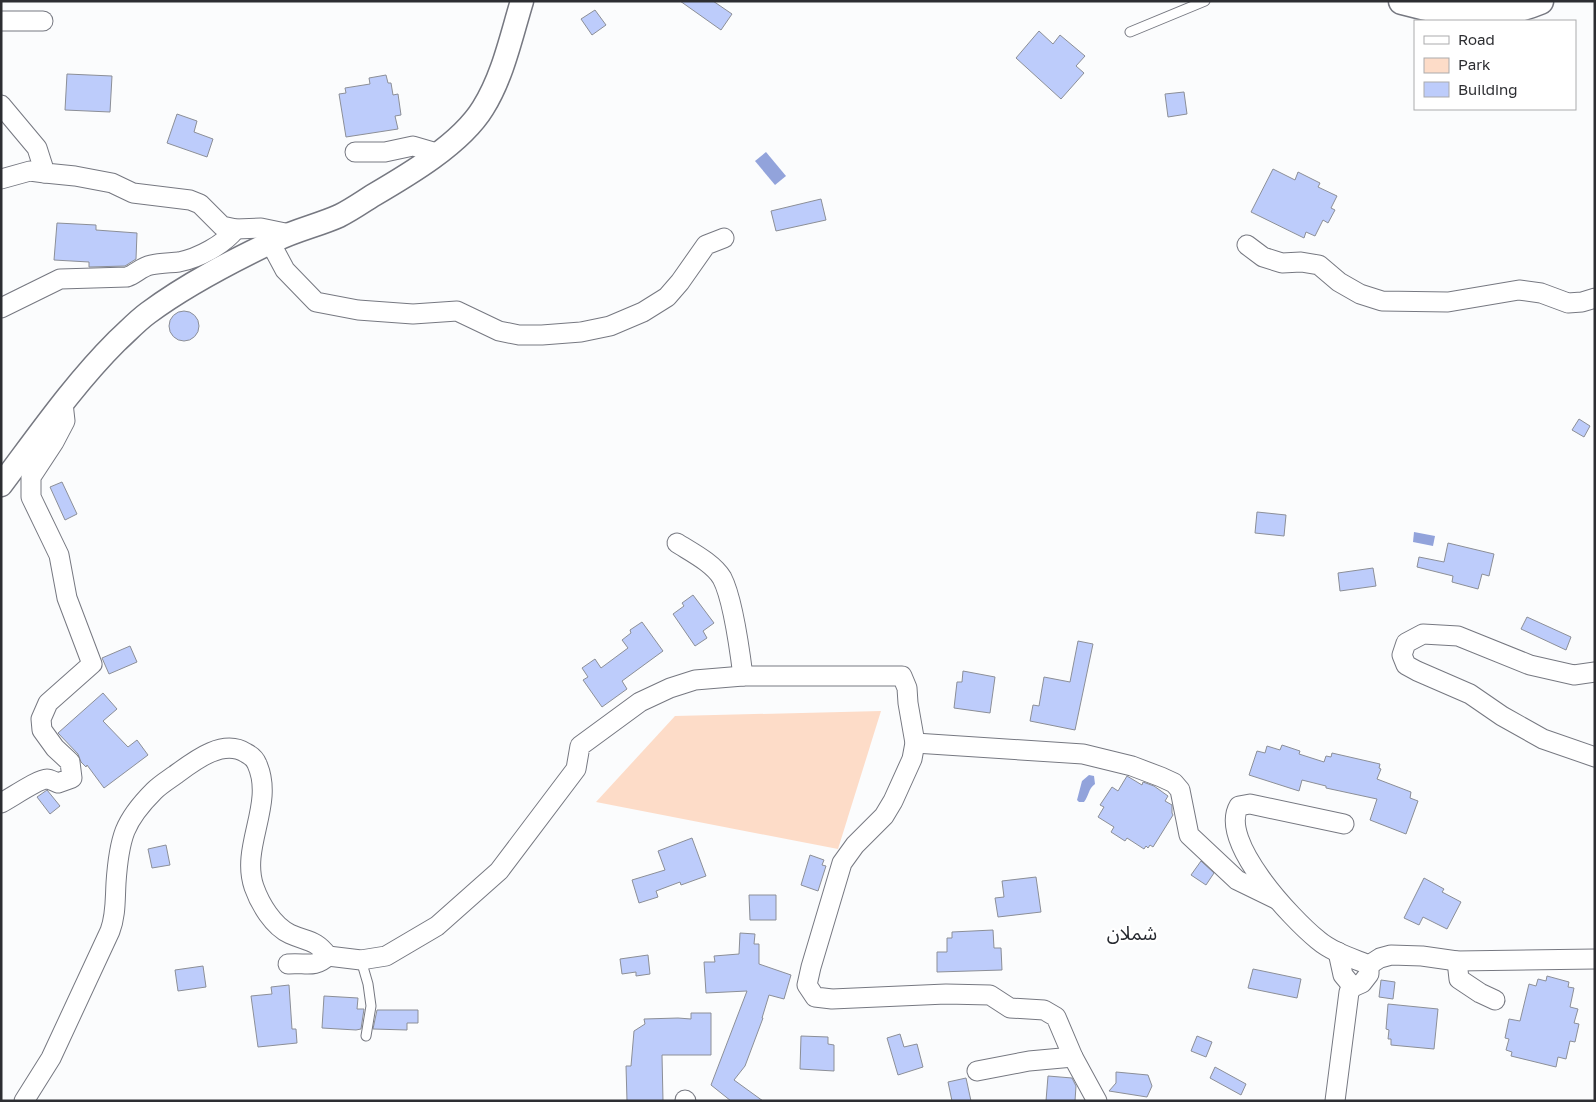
<svg xmlns="http://www.w3.org/2000/svg" width="1596" height="1102" viewBox="0 0 1596 1102" font-family="'Golos Text','Noto Sans Arabic',sans-serif">
<rect width="100%" height="100%" fill="#fbfcfd"/>
<path fill="#fddcc8" d="M 881,711 L 838,849 L 596,802 L 675,716 Z"/>
<g fill="#92a3db">
<path d="M 766,152 L 786,176 L 775,185 L 755,161 Z"/>
<path d="M 1414,532 L 1435,536 L 1433,546 L 1413,542 Z"/>
<path d="M 1089,775 L 1094,776 L 1095,784 C 1088,789 1089,796 1084,802 L 1079,802 L 1077,800 L 1082,781 Z"/>
</g>
<g fill="#bdccfb" stroke="#8c8f97">
<path d="M 680,1 L 713,1 L 732,14 L 721,30 Z"/>
<path d="M 595,10 L 606,25 L 592,35 L 581,19 Z"/>
<path d="M 1039,31 L 1053,44 L 1060,35 L 1085,56 L 1076,66 L 1084,73 L 1061,99 L 1016,58 Z"/>
<path d="M 67,74 L 112,76 L 110,112 L 65,110 Z"/>
<path d="M 386,75 L 388,83 L 391,83 L 393,95 L 398,94 L 401,115 L 395,116 L 398,129 L 346,137 L 339,94 L 346,93 L 345,88 L 370,84 L 369,78 Z"/>
<path d="M 1184,92 L 1187,114 L 1168,117 L 1165,94 Z"/>
<path d="M 177,114 L 197,121 L 194,132 L 213,139 L 207,157 L 167,143 Z"/>
<path d="M 1273,169 L 1295,180 L 1298,172 L 1320,183 L 1318,187 L 1337,196 L 1331,208 L 1335,210 L 1328,223 L 1323,220 L 1315,236 L 1306,232 L 1304,238 L 1251,212 Z"/>
<path d="M 821,199 L 826,220 L 776,231 L 771,211 Z"/>
<path d="M 57,223 L 96,225 L 96,230 L 137,233 L 136,259 L 125,266 L 89,267 L 89,262 L 54,260 Z"/>
<circle cx="184" cy="326" r="15"/>
<path d="M 1579,419 L 1590,426 L 1584,437 L 1572,430 Z"/>
<path d="M 62,482 L 77,514 L 65,520 L 50,487 Z"/>
<path d="M 1257,512 L 1286,515 L 1284,536 L 1255,533 Z"/>
<path d="M 1448,543 L 1494,554 L 1489,576 L 1482,574 L 1478,589 L 1452,582 L 1453,576 L 1417,567 L 1419,557 L 1444,562 Z"/>
<path d="M 1373,568 L 1376,586 L 1340,591 L 1338,573 Z"/>
<path d="M 693,595 L 714,623 L 703,631 L 707,638 L 695,646 L 673,614 L 684,606 L 682,603 Z"/>
<path d="M 1527,617 L 1571,637 L 1566,650 L 1521,629 Z"/>
<path d="M 642,622 L 663,651 L 622,681 L 627,689 L 602,707 L 583,680 L 588,677 L 582,668 L 595,659 L 601,668 L 628,648 L 622,640 L 631,633 L 630,630 Z"/>
<path d="M 1078,641 L 1093,644 L 1075,730 L 1030,721 L 1033,705 L 1039,706 L 1044,677 L 1070,682 Z"/>
<path d="M 130,646 L 137,662 L 109,674 L 102,658 Z"/>
<path d="M 963,671 L 995,677 L 990,713 L 954,708 L 957,682 L 962,682 Z"/>
<path d="M 103,693 L 117,709 L 103,721 L 128,747 L 137,740 L 148,755 L 104,788 L 87,765 L 86,767 L 81,762 L 78,754 L 58,733 Z"/>
<path d="M 1282,745 L 1300,751 L 1299,754 L 1324,762 L 1326,756 L 1331,757 L 1332,753 L 1380,764 L 1379,768 L 1381,769 L 1377,779 L 1411,792 L 1410,798 L 1418,801 L 1406,834 L 1370,820 L 1377,799 L 1326,788 L 1326,786 L 1302,780 L 1299,791 L 1249,775 L 1257,751 L 1265,753 L 1267,746 L 1280,750 Z"/>
<path d="M 1127,776 L 1142,785 L 1143,782 L 1154,786 L 1168,796 L 1165,801 L 1172,805 L 1172,813 L 1173,815 L 1153,847 L 1150,845 L 1148,848 L 1146,846 L 1144,849 L 1127,838 L 1125,841 L 1111,832 L 1114,827 L 1098,817 L 1104,807 L 1100,805 L 1112,787 L 1118,791 Z"/>
<path d="M 47,790 L 60,806 L 50,814 L 37,797 Z"/>
<path d="M 692,838 L 706,876 L 681,885 L 680,882 L 656,891 L 658,897 L 639,903 L 632,880 L 665,870 L 658,851 Z"/>
<path d="M 166,845 L 170,865 L 152,868 L 148,849 Z"/>
<path d="M 810,855 L 824,860 L 822,865 L 826,866 L 818,891 L 801,885 Z"/>
<path d="M 1201,861 L 1214,873 L 1206,885 L 1191,875 Z"/>
<path d="M 1036,877 L 1041,912 L 998,917 L 995,898 L 1004,897 L 1002,881 Z"/>
<path d="M 1424,878 L 1444,889 L 1442,892 L 1461,902 L 1447,929 L 1423,917 L 1419,925 L 1404,918 Z"/>
<path d="M 749,895 L 776,895 L 776,920 L 750,920 Z"/>
<path d="M 993,930 L 994,948 L 1001,948 L 1002,970 L 937,972 L 937,952 L 947,952 L 947,938 L 952,938 L 952,932 Z"/>
<path d="M 740,933 L 755,934 L 754,944 L 759,944 L 759,964 L 791,975 L 784,999 L 769,995 L 762,1018 L 763,1018 L 745,1066 L 734,1080 L 763,1101 L 731,1101 L 711,1085 L 747,991 L 706,993 L 704,962 L 715,962 L 714,956 L 739,954 Z"/>
<path d="M 648,955 L 650,974 L 636,976 L 636,972 L 622,974 L 620,959 Z"/>
<path d="M 203,966 L 206,987 L 178,991 L 175,970 Z"/>
<path d="M 1253,969 L 1301,979 L 1297,998 L 1248,988 Z"/>
<path d="M 1547,976 L 1569,982 L 1568,987 L 1574,988 L 1570,1007 L 1578,1009 L 1574,1023 L 1579,1024 L 1575,1042 L 1570,1041 L 1566,1059 L 1558,1057 L 1556,1067 L 1511,1056 L 1512,1052 L 1506,1050 L 1509,1039 L 1505,1038 L 1509,1019 L 1520,1021 L 1529,984 L 1536,986 L 1538,979 L 1546,981 Z"/>
<path d="M 1381,980 L 1395,982 L 1393,999 L 1379,997 Z"/>
<path d="M 289,985 L 292,1029 L 296,1029 L 297,1043 L 258,1047 L 251,996 L 272,994 L 271,987 Z"/>
<path d="M 324,996 L 358,998 L 357,1009 L 364,1009 L 361,1029 L 356,1030 L 322,1028 Z"/>
<path d="M 1388,1004 L 1438,1009 L 1434,1049 L 1391,1045 L 1391,1039 L 1388,1039 L 1389,1030 L 1386,1029 Z"/>
<path d="M 377,1010 L 418,1010 L 418,1023 L 407,1023 L 407,1030 L 373,1029 Z"/>
<path d="M 691,1013 L 711,1013 L 711,1055 L 662,1055 L 663,1101 L 627,1101 L 626,1066 L 631,1066 L 634,1031 L 645,1024 L 644,1019 L 678,1018 L 691,1019 Z"/>
<path d="M 900,1034 L 904,1047 L 917,1044 L 923,1067 L 898,1075 L 887,1038 Z"/>
<path d="M 801,1036 L 828,1037 L 828,1044 L 834,1045 L 834,1071 L 800,1069 Z"/>
<path d="M 1197,1036 L 1212,1042 L 1206,1057 L 1191,1051 Z"/>
<path d="M 1215,1067 L 1246,1084 L 1241,1095 L 1210,1078 Z"/>
<path d="M 1116,1072 L 1148,1075 L 1152,1086 L 1147,1097 L 1109,1091 L 1116,1083 Z"/>
<path d="M 1048,1076 L 1072,1078 L 1076,1086 L 1075,1101 L 1046,1101 Z"/>
<path d="M 966,1078 L 971,1101 L 952,1101 L 948,1082 Z"/>
</g>
<g fill="none" stroke-linecap="round" stroke-linejoin="round">
<g stroke="#767881" stroke-width="11">
<g id="service">
<path d="M 1130,32 L 1205,1"/>
<path d="M 361,960 L 368,984 L 371,1006 L 366,1036"/>
</g>
</g>
<g stroke="#767881" stroke-width="21">
<g id="minor">
<path d="M 1,21 L 43,21"/>
<path d="M 1,105 L 37,148 L 45,173 L 75,176 L 112,183 L 133,193 L 190,200 L 200,204 L 222,226 L 236,229 L 261,228 L 290,234"/>
<path d="M 355,152 L 385,152 L 413,146 L 437,153"/>
<path d="M 1,179 L 30,171 L 45,173"/>
<path d="M 270,242 L 285,270 L 316,302 L 358,310 L 413,314 L 457,311 L 499,331 L 519,335 L 542,335 L 581,332 L 610,326 L 643,312 L 667,297 L 680,282 L 706,245 L 724,238"/>
<path d="M 1247,245 L 1263,257 L 1282,263 L 1301,262 L 1319,265 L 1339,282 L 1360,294 L 1382,301 L 1448,302 L 1519,290 L 1541,293 L 1568,303 L 1582,302 L 1595,298"/>
<path d="M 1,308 L 60,279 L 127,277 C 136,274 141,267 151,265 C 160,263 170,263 179,262 C 199,258 223,245 236,229"/>
<path d="M 677,543 C 691,552 713,563 722,578 C 733,599 740,652 743,676"/>
<path d="M 1595,672 L 1574,675 L 1530,665 L 1458,636 L 1423,634 L 1406,643 L 1402,655 L 1406,665 L 1417,671 L 1470,694 L 1502,716 L 1543,739 L 1595,757"/>
<path d="M 915,743 L 1083,754 L 1132,766 L 1161,777 L 1174,783 L 1180,790 L 1189,835 L 1237,880 L 1276,899"/>
<path d="M 1,803 C 11,798 38,779 47,779 C 50,779 55,782 58,783 L 72,778 L 70,762 L 55,748 L 42,730 L 41,719 L 48,703 L 92,664 L 67,598 L 59,555 L 31,497 L 31,477 L 54,442 L 65,421 L 63,403"/>
<path d="M 1344,824 L 1250,804 L 1239,806 C 1218,841 1292,919 1318,940 C 1332,952 1352,958 1369,965"/>
<path d="M 1338,952 L 1343,975 L 1353,987"/>
<path d="M 1457,961 L 1459,979 L 1480,993 L 1495,1000"/>
<path d="M 288,964 C 305,962 314,969 328,956"/>
<path d="M 1369,965 L 1380,958 L 1391,955 L 1422,956 L 1457,961 L 1595,959"/>
<path d="M 977,1071 L 1029,1061 L 1073,1057"/>
<path d="M 685,1100 L 686,1101"/>
<path d="M 24,1101 L 51,1058 L 110,931 C 116,915 115,900 116,883 C 117,868 120,844 125,831 C 131,816 143,802 154,791 C 160,785 168,780 175,775 C 194,761 223,738 246,753 C 250,755 255,759 257,764 C 275,804 240,847 254,887 C 260,904 273,926 290,934 C 308,942 315,939 328,956 L 361,960 L 386,956 L 437,926 L 499,871 L 576,769 L 580,746 L 640,702 L 670,688 L 695,680 L 743,676 L 902,676 L 907,688 L 908,703 L 915,743 L 912,759 L 893,801 L 884,816 L 855,845 L 842,863 L 811,967 L 807,985 L 815,997 L 832,999 L 946,994 L 990,995 L 1010,1008 L 1044,1010 L 1056,1017 L 1073,1057 L 1097,1101"/>
<path d="M 1335,1101 L 1349,992 L 1353,987 L 1362,983 L 1369,974 L 1369,965"/>
</g>
</g>
<g stroke="#767881" stroke-width="25">
<path id="tertiary" d="M 1,485 C 38,436 73,385 117,341 C 127,332 137,321 148,313 C 187,284 232,261 276,240 C 296,230 319,225 339,216 C 351,210 361,203 372,196 C 408,175 461,144 483,108 C 503,76 511,37 522,1"/>
</g>
<g stroke="#767881" stroke-width="29">
<path id="secondary" d="M 1402,1 C 1449,14 1495,20 1540,1"/>
</g>
<use href="#service" stroke="#fff" stroke-width="9"/>
<use href="#minor" stroke="#fff" stroke-width="19"/>
<use href="#tertiary" stroke="#fff" stroke-width="22"/>
<use href="#secondary" stroke="#fff" stroke-width="26"/>
</g>
<g text-anchor="middle" stroke-width="4.5" stroke-linejoin="round" paint-order="stroke">
<g font-size="19" fill="#272a31" stroke="#fff">
<text x="1132" y="940">شملان</text>
</g>
</g>
<rect width="1596" height="1102" fill="none" stroke="#2d2e32" stroke-width="5"/>
<rect x="1414" y="20" width="162" height="90" fill="#ffffff" stroke="#ababad"/>
<rect x="1424" y="36" width="25" height="8" fill="#ffffff" stroke="#ababad"/>
<text x="1458" y="45" font-size="15" fill="#2d2e32">Road</text>
<rect x="1424" y="58" width="25" height="15" fill="#fddcc8" stroke="#ababad"/>
<text x="1458" y="70" font-size="15" fill="#2d2e32">Park</text>
<rect x="1424" y="82" width="25" height="15" fill="#bdccfb" stroke="#ababad"/>
<text x="1458" y="95" font-size="15" fill="#2d2e32">Building</text>
</svg>
